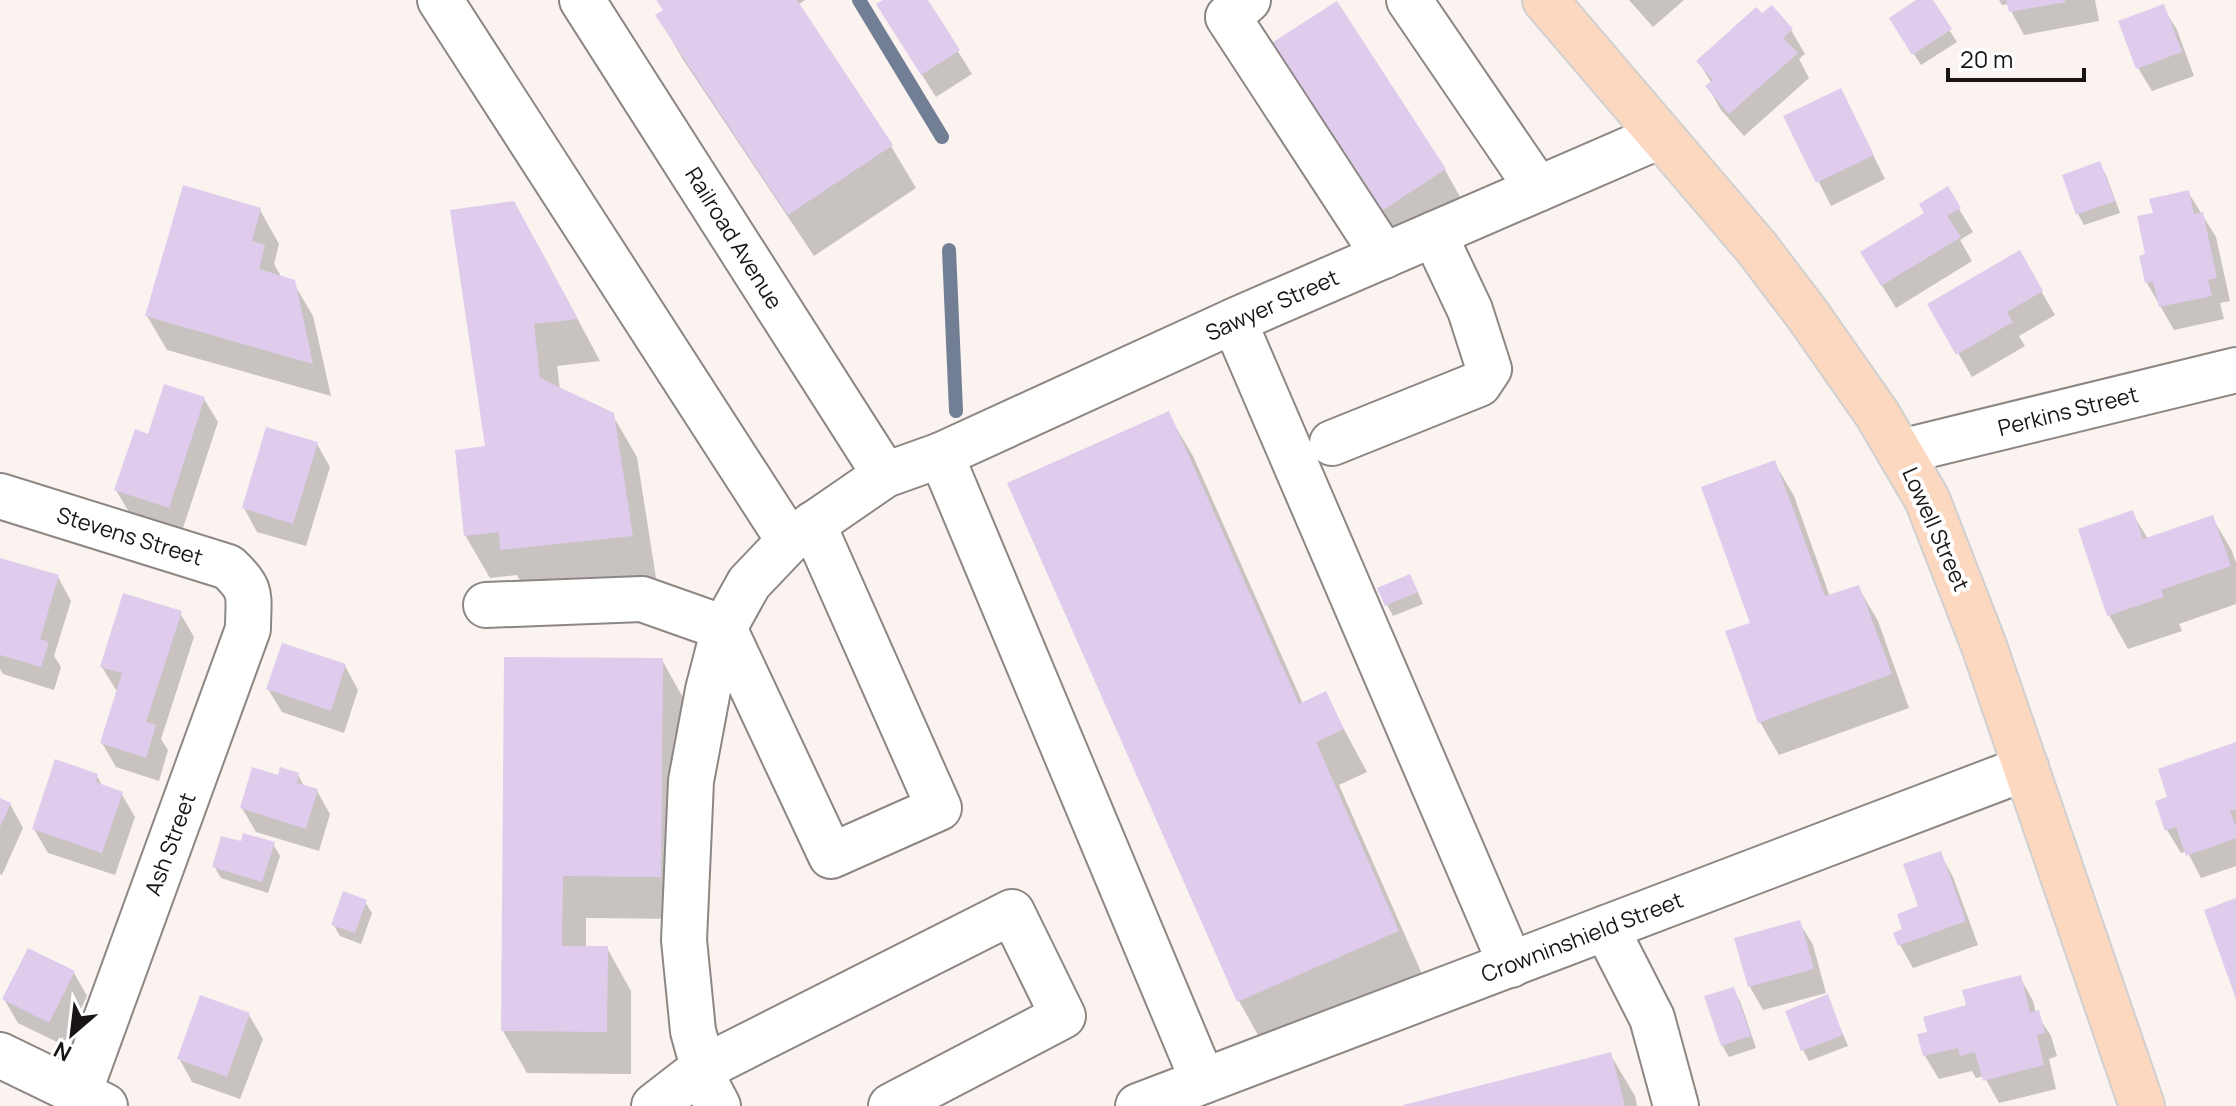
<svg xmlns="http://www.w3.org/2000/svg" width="2236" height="1106" viewBox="0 0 2236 1106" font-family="Manrope,sans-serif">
<rect width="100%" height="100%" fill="#faf3f0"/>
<g fill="#0003">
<path d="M 658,0 L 805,0 L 798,5 L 891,146 L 916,188 L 814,256 L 682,58 L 658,16 L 664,12 Z"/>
<path d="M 886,0 L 926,0 L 972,74 L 936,97 L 892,28 Z"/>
<path d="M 1629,0 L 1684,0 L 1653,27 Z"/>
<path d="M 1920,0 L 1930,0 L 1957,42 L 1921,65 L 1898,30 Z"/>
<path d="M 1999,0 L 2095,0 L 2099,21 L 2024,35 L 2011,11 L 2009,4 L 2002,5 Z"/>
<path d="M 1336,3 L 1445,170 L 1464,204 L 1401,245 L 1292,79 Z"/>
<path d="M 2163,7 L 2177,30 L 2194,76 L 2152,91 L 2138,68 Z"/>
<path d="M 1791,30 L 1805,54 L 1799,59 L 1809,78 L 1744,136 L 1721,110 L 1708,87 L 1712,84 L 1698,61 Z"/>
<path d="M 1853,114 L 1885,179 L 1831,206 L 1786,117 Z"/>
<path d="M 2099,164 L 2106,175 L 2120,213 L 2084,225 L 2078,214 Z"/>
<path d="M 1947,189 L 1973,232 L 1960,240 L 1972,261 L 1896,308 L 1876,276 Z"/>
<path d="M 2188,192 L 2216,237 L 2230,301 L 2220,303 L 2224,319 L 2174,330 L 2147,283 L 2148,256 L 2155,214 Z"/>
<path d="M 260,210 L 279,244 L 274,264 L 282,278 L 293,282 L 313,316 L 331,396 L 167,350 L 147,316 Z"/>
<path d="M 538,245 L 600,361 L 557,366 L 560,390 L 612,414 L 637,457 L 656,578 L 526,592 L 517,575 L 490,578 L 465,535 Z"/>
<path d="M 2019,253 L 2055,315 L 2019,336 L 2025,346 L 1972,377 L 1930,305 Z"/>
<path d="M 204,399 L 218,422 L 182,531 L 130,514 L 116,490 L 150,436 Z"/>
<path d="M 1168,414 L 1193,456 L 1303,704 L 1325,694 L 1367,772 L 1339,785 L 1422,974 L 1263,1044 L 1239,1001 L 1010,484 Z"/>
<path d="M 317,444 L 330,467 L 306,546 L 257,532 L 244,508 Z"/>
<path d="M 1774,462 L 1794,496 L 1830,597 L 1858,587 L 1878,621 L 1909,708 L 1779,755 L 1760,722 L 1752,624 Z"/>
<path d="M 2132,513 L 2148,539 L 2212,517 L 2232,551 L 2236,563 L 2236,604 L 2179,624 L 2182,631 L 2128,649 L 2109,615 Z"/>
<path d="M 0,560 L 58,577 L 71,601 L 54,656 L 61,667 L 54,690 L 3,674 L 0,669 Z"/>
<path d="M 1416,588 L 1423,604 L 1393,616 L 1387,605 Z"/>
<path d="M 180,613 L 194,637 L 161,739 L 168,750 L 159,781 L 116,767 L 102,743 L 118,691 L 116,690 L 102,667 Z"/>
<path d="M 506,659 L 662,660 L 686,703 L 685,919 L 586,918 L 586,948 L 607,948 L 631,991 L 631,1074 L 527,1073 L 503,1031 Z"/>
<path d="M 345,666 L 358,690 L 344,733 L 282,712 L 268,689 Z"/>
<path d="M 2236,744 L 2236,866 L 2201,878 L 2187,851 L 2181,853 L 2167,830 L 2170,798 Z"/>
<path d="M 298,775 L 305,788 L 317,791 L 330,814 L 319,851 L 256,832 L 242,808 Z"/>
<path d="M 97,776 L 103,787 L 121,793 L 135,817 L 115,875 L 48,853 L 34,829 Z"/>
<path d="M 0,800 L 10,804 L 23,828 L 2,875 L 0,874 Z"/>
<path d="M 242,844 L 273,844 L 280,856 L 268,893 L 221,878 L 214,866 Z"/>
<path d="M 1940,853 L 1953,877 L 1978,945 L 1913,968 L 1900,945 L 1905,930 L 1921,907 Z"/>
<path d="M 365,902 L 372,913 L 361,944 L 340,936 L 333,924 Z"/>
<path d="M 1799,922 L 1813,945 L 1826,993 L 1763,1010 L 1750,987 L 1737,939 Z"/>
<path d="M 74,973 L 87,996 L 63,1045 L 18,1023 L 4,999 Z"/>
<path d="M 2020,977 L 2033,1001 L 2036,1013 L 2051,1036 L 2057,1056 L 2049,1059 L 2056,1089 L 1999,1103 L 1984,1076 L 1976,1078 L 1972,1071 L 1939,1079 L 1925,1056 L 1920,1036 L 1929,1033 L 1969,1007 Z"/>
<path d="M 1733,989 L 1740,1001 L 1756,1048 L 1729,1057 L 1722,1045 Z"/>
<path d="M 1827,997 L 1848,1046 L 1809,1061 L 1803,1050 Z"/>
<path d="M 249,1015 L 263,1039 L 240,1099 L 192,1082 L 179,1058 Z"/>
<path d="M 1610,1054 L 1635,1096 L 1637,1106 L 1407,1106 Z"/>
</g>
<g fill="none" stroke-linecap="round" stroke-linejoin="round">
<g stroke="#727e93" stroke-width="14">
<path d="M 859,0 L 942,137"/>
<path d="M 949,250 L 956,411"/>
</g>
</g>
<g fill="#dfcced">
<path d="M 656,0 L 797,0 L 893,145 L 788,215 L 655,15 L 663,10 Z"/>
<path d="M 883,0 L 928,0 L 960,50 L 921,75 L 876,4 Z"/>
<path d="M 1916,0 L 1933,0 L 1952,29 L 1912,55 L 1889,18 Z"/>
<path d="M 2006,0 L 2065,0 L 2066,2 L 2009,12 Z"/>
<path d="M 1337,1 L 1446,169 L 1380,212 L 1270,44 Z"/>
<path d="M 2164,4 L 2182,52 L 2136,69 L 2118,21 Z"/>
<path d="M 1772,5 L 1793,29 L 1783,38 L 1798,53 L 1729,114 L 1705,86 L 1713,80 L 1696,61 L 1756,7 L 1762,13 Z"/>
<path d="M 1841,88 L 1874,155 L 1816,183 L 1783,116 Z"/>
<path d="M 2100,161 L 2115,201 L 2076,215 L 2062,175 Z"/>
<path d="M 183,185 L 261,208 L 252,241 L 265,245 L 259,269 L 295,280 L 313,364 L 145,316 Z"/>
<path d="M 1948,186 L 1961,208 L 1947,216 L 1961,237 L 1881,286 L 1860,252 L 1924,213 L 1919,204 Z"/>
<path d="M 2189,190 L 2194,214 L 2203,212 L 2217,278 L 2208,280 L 2212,296 L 2159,307 L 2153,282 L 2145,283 L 2139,256 L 2145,254 L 2137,216 L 2153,213 L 2149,199 Z"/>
<path d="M 514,201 L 578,319 L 534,324 L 540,378 L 614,413 L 633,536 L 500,550 L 499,532 L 464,536 L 455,450 L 485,446 L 450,210 Z"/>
<path d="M 2020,250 L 2043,291 L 2007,312 L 2013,322 L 1956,355 L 1927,304 Z"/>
<path d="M 164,384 L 205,397 L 169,508 L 114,490 L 135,429 L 148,434 Z"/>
<path d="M 1169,411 L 1299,704 L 1326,691 L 1344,729 L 1316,742 L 1399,931 L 1237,1002 L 1007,483 Z"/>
<path d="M 266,427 L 318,442 L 293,524 L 242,508 Z"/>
<path d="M 1775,460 L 1825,596 L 1859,585 L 1892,674 L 1758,723 L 1725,631 L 1750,623 L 1701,487 Z"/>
<path d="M 2133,510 L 2143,539 L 2213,515 L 2231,566 L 2161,590 L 2164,597 L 2107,616 L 2078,529 Z"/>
<path d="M 0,558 L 59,575 L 40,639 L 49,642 L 41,667 L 0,655 Z"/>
<path d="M 1410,574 L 1418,592 L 1385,606 L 1377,588 Z"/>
<path d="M 123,593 L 182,611 L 146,722 L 156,725 L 146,758 L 100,743 L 122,673 L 100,667 Z"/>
<path d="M 282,643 L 346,664 L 331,711 L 266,689 Z"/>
<path d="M 504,657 L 663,658 L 661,877 L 563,876 L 562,946 L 608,946 L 607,1032 L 501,1031 Z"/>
<path d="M 2236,742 L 2236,809 L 2230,811 L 2236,827 L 2236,838 L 2186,856 L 2176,827 L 2165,831 L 2155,801 L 2167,797 L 2158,769 Z"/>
<path d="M 55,759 L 98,774 L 96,782 L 123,792 L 102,853 L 32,829 Z"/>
<path d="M 252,767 L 278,775 L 280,767 L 299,773 L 297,783 L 318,789 L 306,829 L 240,808 Z"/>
<path d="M 0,798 L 11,803 L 0,827 Z"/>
<path d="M 243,833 L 275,842 L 262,882 L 212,867 L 221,836 L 241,841 Z"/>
<path d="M 1941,851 L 1966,921 L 1898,946 L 1893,933 L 1902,929 L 1897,914 L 1918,906 L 1903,864 Z"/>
<path d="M 343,891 L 367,900 L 355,933 L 331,925 Z"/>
<path d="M 2236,898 L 2236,999 L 2204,910 Z"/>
<path d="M 1800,920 L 1814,969 L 1748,987 L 1734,938 Z"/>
<path d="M 28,948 L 75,971 L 49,1023 L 2,999 Z"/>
<path d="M 2021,975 L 2030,1013 L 2039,1010 L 2045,1033 L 2037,1035 L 2044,1065 L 1983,1081 L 1975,1052 L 1960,1056 L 1958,1048 L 1923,1056 L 1917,1034 L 1927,1032 L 1923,1017 L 1966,1005 L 1962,990 Z"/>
<path d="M 1734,987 L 1751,1036 L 1721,1046 L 1704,996 Z"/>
<path d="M 1828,994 L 1843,1035 L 1801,1051 L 1785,1011 Z"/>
<path d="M 200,995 L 250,1013 L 227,1077 L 177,1059 Z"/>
<path d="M 1611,1052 L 1625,1106 L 1403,1106 L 1403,1105 Z"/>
</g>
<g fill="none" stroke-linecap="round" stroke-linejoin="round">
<g stroke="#8d8784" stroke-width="48">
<g id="minor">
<path d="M 440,0 L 789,541"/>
<path d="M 582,0 L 885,475"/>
<path d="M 1248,0 L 1228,17 L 1384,256"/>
<path d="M 1409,0 L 1538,189"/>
<path d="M 1234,321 L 1511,965"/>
<path d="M 1332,443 L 1479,384 L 1489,369 L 1470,310 L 1434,234"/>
<path d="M 1900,452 L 2236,370"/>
<path d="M 941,455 L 1203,1081"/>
<path d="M 0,496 L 228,567 C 254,591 248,595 248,629 L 79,1093"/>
<path d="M 486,605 L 642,599 L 724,628 L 831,856 L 939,808 L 813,524"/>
<path d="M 1606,928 L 1652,1018 L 1676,1106"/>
<path d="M 0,1055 L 105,1106"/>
<path d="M 654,1106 L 703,1068 L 1012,912 L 1063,1016 L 891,1106"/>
<path d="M 718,1106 L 709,1089 L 693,1031 L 684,940 L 691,781 L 708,690 L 724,628 L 749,583 L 789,541 L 885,475 L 941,455 L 1238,319 L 1660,136"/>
<path d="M 1138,1106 L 2026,768"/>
</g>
</g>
<g stroke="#d1d0d0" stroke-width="48">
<path id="major" d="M 1545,0 L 1756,247 L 1807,314 L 1877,414 L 1927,499 L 1984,646 L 2142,1106"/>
</g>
<use href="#minor" stroke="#fff" stroke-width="44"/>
<use href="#major" stroke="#fdd8c1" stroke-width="44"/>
</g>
<g text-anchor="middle" stroke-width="8" stroke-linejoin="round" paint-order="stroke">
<g font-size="22" fill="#181514" stroke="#fff">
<text transform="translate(734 238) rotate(58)" y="8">Railroad Avenue</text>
<text transform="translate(1272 305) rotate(-24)" y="8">Sawyer Street</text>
<text transform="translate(2068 411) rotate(-14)" y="8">Perkins Street</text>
<text transform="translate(1936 529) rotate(66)" y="8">Lowell Street</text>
<text transform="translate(130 536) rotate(17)" y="8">Stevens Street</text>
<text transform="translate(170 844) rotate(-70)" y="8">Ash Street</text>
<text transform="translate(1582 937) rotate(-21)" y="8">Crowninshield Street</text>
</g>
</g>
<g transform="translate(72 1034) rotate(208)" stroke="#ffffff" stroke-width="6" paint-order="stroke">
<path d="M0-6L14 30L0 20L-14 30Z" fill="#181514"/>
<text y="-12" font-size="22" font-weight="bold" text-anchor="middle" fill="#181514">N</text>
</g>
<path d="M1948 68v12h136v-12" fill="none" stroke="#181514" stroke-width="4"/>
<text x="1960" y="68" font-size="24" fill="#181514" stroke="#ffffff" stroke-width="6" paint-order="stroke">20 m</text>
</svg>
